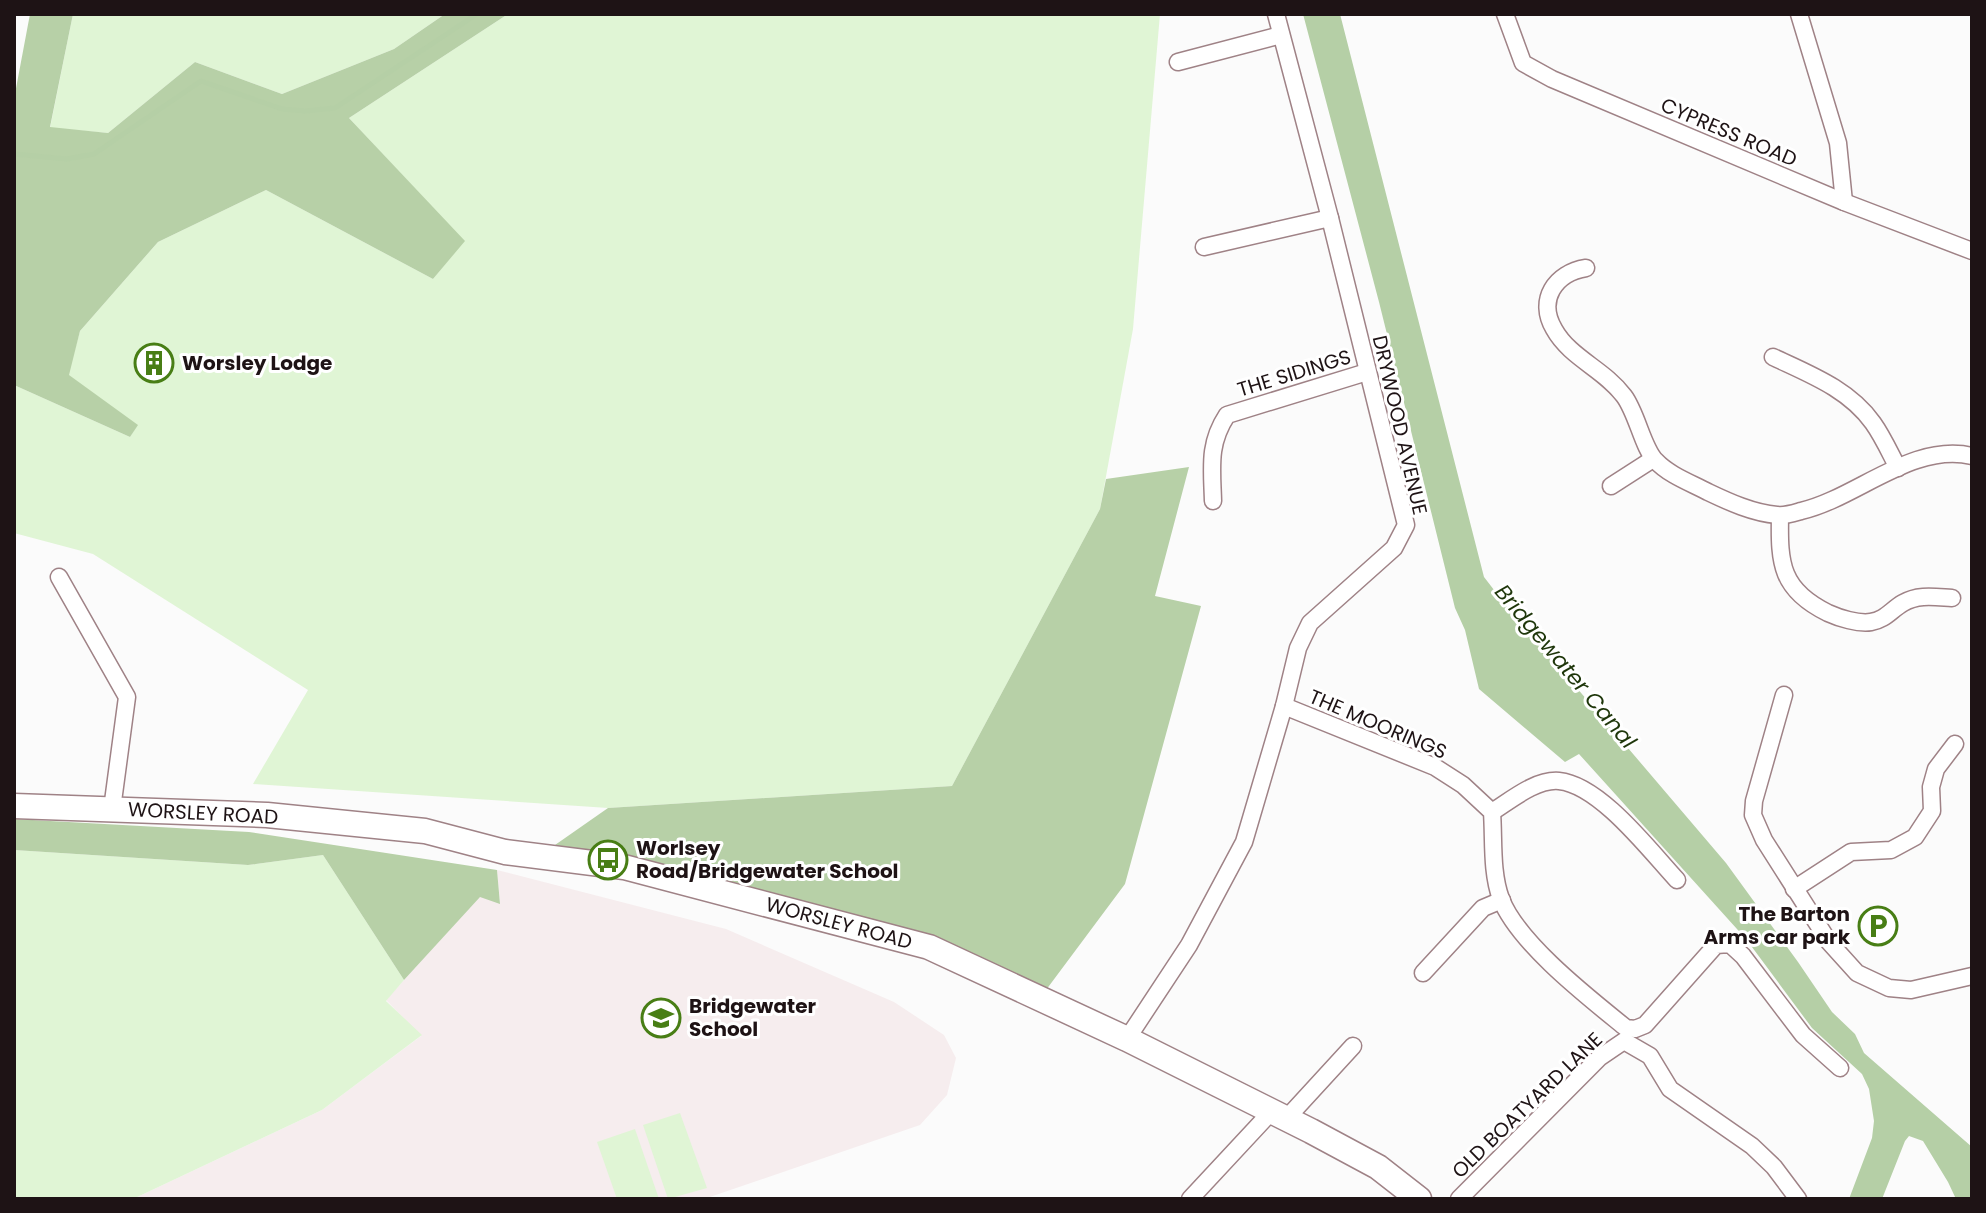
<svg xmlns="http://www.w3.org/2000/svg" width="1986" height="1213" viewBox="0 0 1986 1213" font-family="Poppins,sans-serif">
<rect width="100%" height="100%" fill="#fbfbfb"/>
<path fill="#f6edee" d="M 497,870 L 726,929 L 894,1002 L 944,1035 L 956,1058 L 947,1095 L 920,1125 L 704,1199 L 133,1199 L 322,1110 L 421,1036 L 386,1000 L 480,896 L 500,903 Z"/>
<g fill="#e0f5d5">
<path d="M 73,14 L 445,14 L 394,49 L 282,94 L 195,62 L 108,133 L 50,128 Z"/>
<path d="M 508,14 L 1160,14 L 1133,329 L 1100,509 L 952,786 L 608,808 L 253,784 L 308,690 L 93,554 L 14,533 L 14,385 L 130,437 L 137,425 L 68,375 L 80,331 L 158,242 L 266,190 L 433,279 L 464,241 L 349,118 Z"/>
<path d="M 14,850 L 248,865 L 323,855 L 404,980 L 386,1001 L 422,1035 L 322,1110 L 133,1199 L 14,1199 Z"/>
<path d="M 680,1113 L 707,1188 L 668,1199 L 643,1125 Z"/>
<path d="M 635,1129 L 659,1199 L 617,1199 L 597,1142 Z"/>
</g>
<g fill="#b7d0a7">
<path d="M 30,14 L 73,14 L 50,127 L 108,133 L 195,62 L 282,94 L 394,49 L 445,14 L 508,14 L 349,118 L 465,241 L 433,279 L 266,190 L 158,242 L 80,331 L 69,375 L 138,425 L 130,437 L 14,385 L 14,99 Z"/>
<path d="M 1189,467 L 1155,596 L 1201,606 L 1125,884 L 1046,990 L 555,845 L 608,808 L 952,786 L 1100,509 L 1106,479 Z"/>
<path d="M 14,819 L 249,832 L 497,870 L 500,904 L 480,897 L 404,980 L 323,855 L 248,865 L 14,850 Z"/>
</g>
<path fill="#b5cfa6" d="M 1303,14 L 1340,14 L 1484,577 L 1501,599 L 1726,863 L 1798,962 L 1832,1012 L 1855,1034 L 1864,1053 L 1972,1147 L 1972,1199 L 1956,1199 L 1948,1182 L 1923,1141 L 1909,1136 L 1905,1141 L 1882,1199 L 1849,1199 L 1872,1138 L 1874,1121 L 1869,1089 L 1862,1074 L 1812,1028 L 1746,939 L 1579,754 L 1565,762 L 1479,689 L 1465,630 L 1455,608 L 1379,302 Z"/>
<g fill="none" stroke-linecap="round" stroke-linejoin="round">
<path stroke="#b5cfa6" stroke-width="5" d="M 14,154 L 67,159 L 94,154 L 201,81 L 282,109 L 305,111 L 335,108 L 477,14"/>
<g stroke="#9f8286" stroke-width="19">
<g id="street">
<path d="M 1505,14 L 1523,63 L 1552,79 L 1844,202 L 1972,251"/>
<path d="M 1799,14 L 1838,143 L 1844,202"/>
<path d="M 1178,62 L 1281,35"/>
<path d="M 1204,247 L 1330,218"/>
<path d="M 1586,268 C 1555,273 1537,300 1554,329 C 1570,358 1604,369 1624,396 C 1637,413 1643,449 1656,461 C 1669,475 1691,483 1708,492 C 1729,502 1753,513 1777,515 C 1785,516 1794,513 1801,511 C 1857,498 1912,442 1972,456"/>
<path d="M 1773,357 C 1809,374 1849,389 1873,423 C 1883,437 1890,453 1898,468"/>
<path d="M 1611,486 L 1653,459"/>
<path d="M 1213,501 C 1212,467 1208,444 1227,415 L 1367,372"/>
<path d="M 1780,516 C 1779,564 1781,590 1828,613 C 1839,618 1858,624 1871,622 C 1885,620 1891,610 1903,603 C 1918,594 1935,597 1952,598"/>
<path d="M 59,577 L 127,697 L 112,809"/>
<path d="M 1784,695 L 1754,801 L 1753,815 L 1764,840 L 1829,942 L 1857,973 L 1889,988 L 1911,990 L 1972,976"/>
<path d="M 1284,706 L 1435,767 L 1463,785 L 1492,812 C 1494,840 1491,872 1501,899 C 1518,943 1589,998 1626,1028 L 1635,1029 L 1645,1025 L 1716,945 L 1730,944 L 1743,956 L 1803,1035 L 1840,1068"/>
<path d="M 1492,812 C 1511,800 1536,779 1559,781 C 1600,785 1650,851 1677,880"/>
<path d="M 1794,889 L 1851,852 L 1891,850 L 1915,837 L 1932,811 L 1931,787 L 1936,769 L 1955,744"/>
<path d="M 1423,973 L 1483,908 L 1502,900"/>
<path d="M 1127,1039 L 1189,945 L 1244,842 L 1284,706 L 1298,648 L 1310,623 L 1394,548 L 1406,525 L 1330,218 L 1276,14"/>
<path d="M 1286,1119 L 1353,1046"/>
<path d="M 1190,1199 L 1271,1112"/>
<path d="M 1459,1199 L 1599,1058 L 1624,1041 L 1650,1056 L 1670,1089 L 1752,1146 L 1774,1167 L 1798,1199"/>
</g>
</g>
<g stroke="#9f8286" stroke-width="27">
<path id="primary" d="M 14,806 L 267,815 L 425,831 L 505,852 L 624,867 L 929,947 L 1127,1039 L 1311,1131 L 1378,1167 L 1419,1199"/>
</g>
<use href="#street" stroke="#fff" stroke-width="16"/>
<use href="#primary" stroke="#fff" stroke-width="24"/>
</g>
<defs>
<g id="building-ring" transform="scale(2)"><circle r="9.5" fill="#fff" stroke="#487e15" stroke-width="1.5"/><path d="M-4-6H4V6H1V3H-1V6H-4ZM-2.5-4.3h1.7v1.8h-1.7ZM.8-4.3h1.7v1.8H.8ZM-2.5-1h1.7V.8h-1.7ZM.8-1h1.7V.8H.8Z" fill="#487e15"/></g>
<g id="bus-ring" transform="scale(2)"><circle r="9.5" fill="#fff" stroke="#487e15" stroke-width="1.5"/><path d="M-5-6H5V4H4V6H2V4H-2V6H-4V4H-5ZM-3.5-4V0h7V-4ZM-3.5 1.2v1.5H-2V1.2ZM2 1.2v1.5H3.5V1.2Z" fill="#487e15"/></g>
<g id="parking-ring" transform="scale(2)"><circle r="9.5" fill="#fff" stroke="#487e15" stroke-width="1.5"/><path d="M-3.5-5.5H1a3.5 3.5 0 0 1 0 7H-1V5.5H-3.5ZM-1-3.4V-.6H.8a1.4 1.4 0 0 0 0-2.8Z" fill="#487e15"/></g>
<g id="school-ring" transform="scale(2)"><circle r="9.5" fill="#fff" stroke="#487e15" stroke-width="1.5"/><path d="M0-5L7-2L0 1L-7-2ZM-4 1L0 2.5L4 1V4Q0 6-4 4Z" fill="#487e15"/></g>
</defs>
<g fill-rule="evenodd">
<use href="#building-ring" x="154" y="363"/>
<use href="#bus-ring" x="608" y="860"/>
<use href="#parking-ring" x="1878" y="926"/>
<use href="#school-ring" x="661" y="1018"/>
</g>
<g text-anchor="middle" stroke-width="6" stroke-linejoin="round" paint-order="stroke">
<g font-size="20" fill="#1e1315" stroke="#fff">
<text transform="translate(1729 132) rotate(23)" y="7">CYPRESS ROAD</text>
<text transform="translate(1294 373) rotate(-17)" y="7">THE SIDINGS</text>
<text transform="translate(1400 425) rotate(77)" y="7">DRYWOOD AVENUE</text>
<text transform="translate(1378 724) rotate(23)" y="7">THE MOORINGS</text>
<text transform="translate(203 813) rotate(3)" y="7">WORSLEY ROAD</text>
<text transform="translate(839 923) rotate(15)" y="7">WORSLEY ROAD</text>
<text transform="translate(1527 1105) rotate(-44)" y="7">OLD BOATYARD LANE</text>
</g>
<g font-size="20" font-weight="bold" fill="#1e1315" stroke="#fff" text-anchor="start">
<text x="182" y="370">Worsley Lodge</text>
<text x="636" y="855">Worlsey<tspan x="636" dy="23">Road/Bridgewater School</tspan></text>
<text x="1850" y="921" text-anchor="end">The Barton<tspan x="1850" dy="23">Arms car park</tspan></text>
<text x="689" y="1013">Bridgewater<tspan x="689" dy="23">School</tspan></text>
</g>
<g font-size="22" font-style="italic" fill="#1e360a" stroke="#fff">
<text transform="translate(1566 666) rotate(50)" y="8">Bridgewater Canal</text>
</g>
</g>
<rect width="1986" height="1213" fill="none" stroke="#1e1315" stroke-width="32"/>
</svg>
